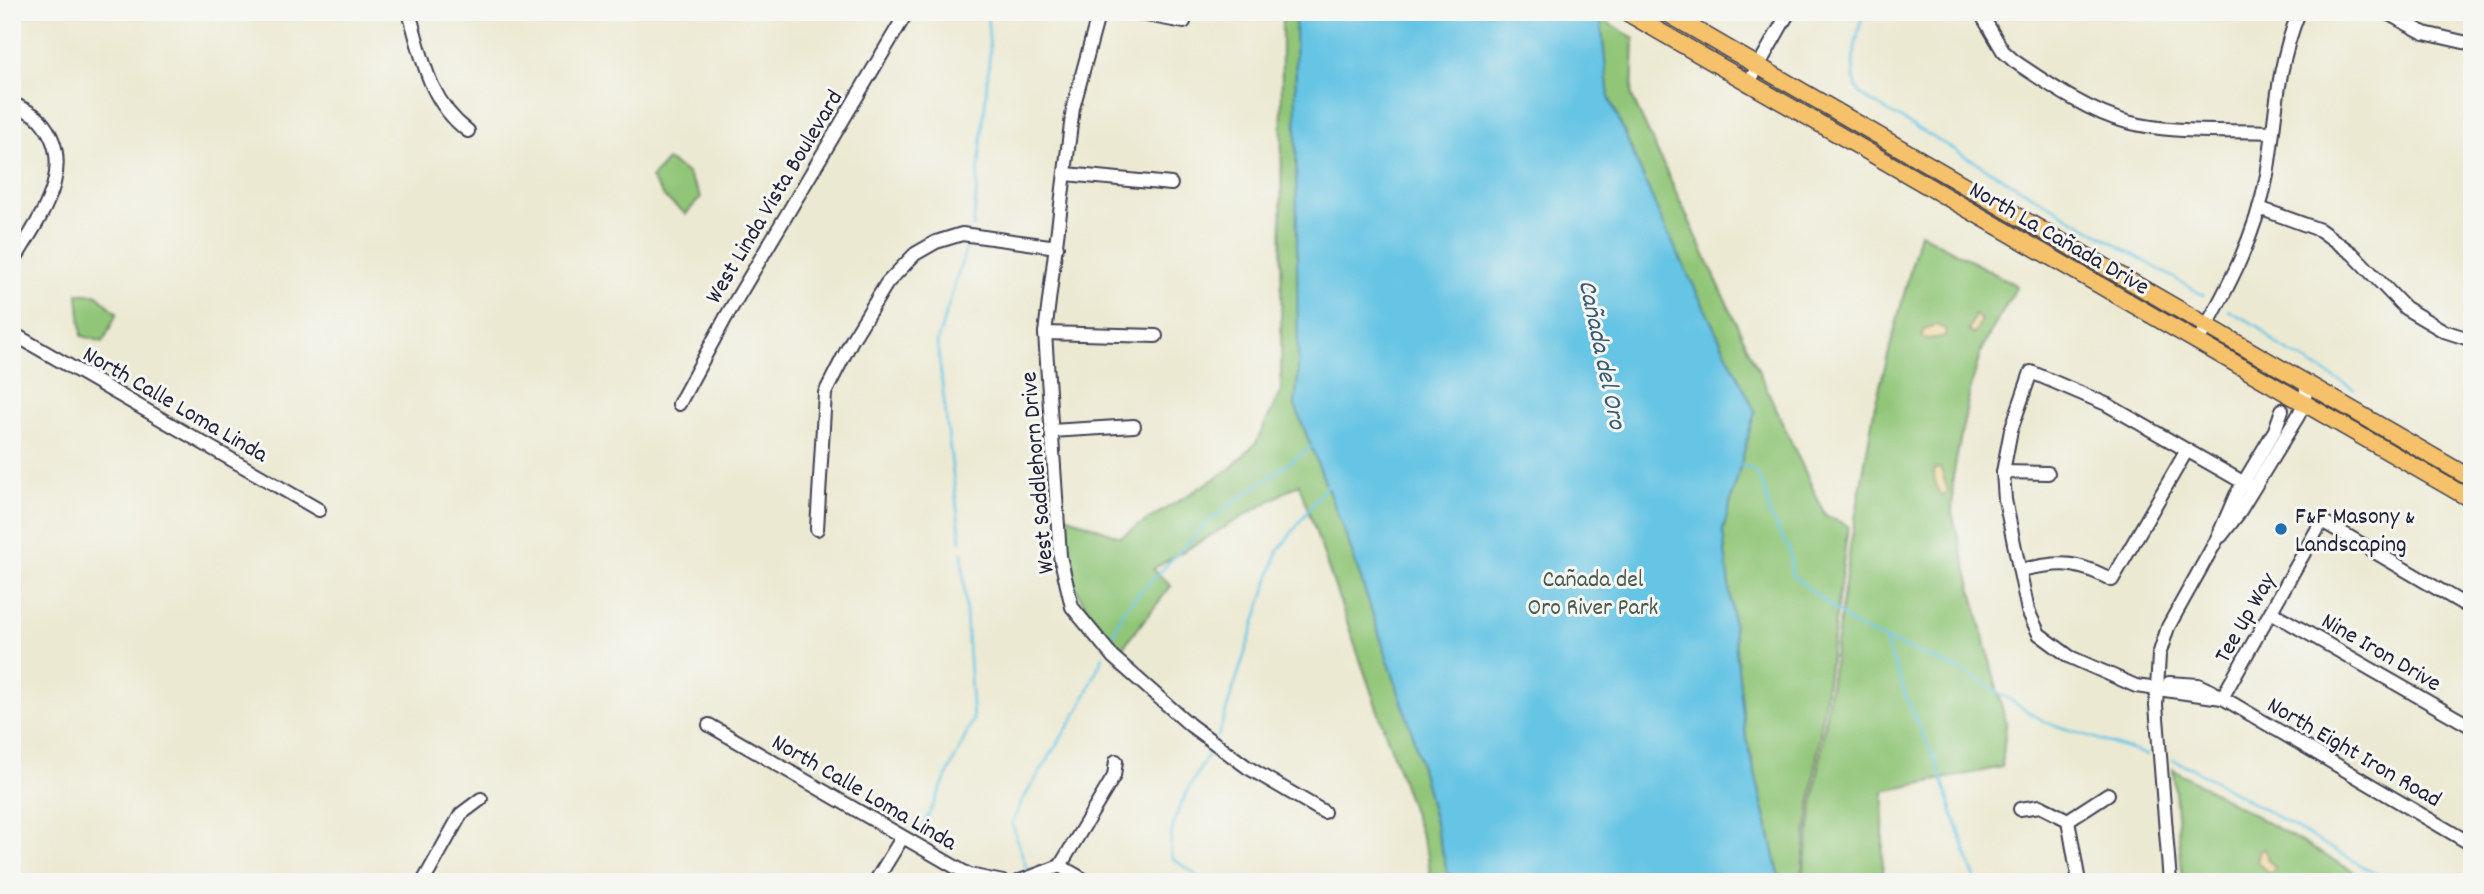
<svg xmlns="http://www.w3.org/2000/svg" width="2484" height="894" viewBox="0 0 2484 894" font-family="Dekko,sans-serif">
<rect width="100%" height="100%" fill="#f6f6f2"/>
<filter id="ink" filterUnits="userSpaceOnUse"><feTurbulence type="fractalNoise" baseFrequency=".0143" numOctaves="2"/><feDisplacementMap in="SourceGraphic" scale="14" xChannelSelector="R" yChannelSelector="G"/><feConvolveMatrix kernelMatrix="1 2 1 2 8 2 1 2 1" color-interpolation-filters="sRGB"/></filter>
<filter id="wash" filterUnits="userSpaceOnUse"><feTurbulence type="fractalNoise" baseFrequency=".00686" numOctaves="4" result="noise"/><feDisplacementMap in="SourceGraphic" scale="28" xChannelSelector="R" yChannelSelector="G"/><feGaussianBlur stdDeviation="1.57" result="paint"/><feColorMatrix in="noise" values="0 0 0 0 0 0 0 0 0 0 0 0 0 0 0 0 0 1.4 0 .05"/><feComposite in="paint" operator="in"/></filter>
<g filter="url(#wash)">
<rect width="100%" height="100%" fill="#ece9d2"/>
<g fill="#91c678" stroke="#5a745a" stroke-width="2">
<path d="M 1282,12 L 1608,12 L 1608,23 L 1634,38 L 1632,97 L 1825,515 L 1848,526 L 1800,882 L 1431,882 L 1428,855 L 1299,484 L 1153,569 L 1171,586 L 1122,648 C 1075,602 1066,579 1061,514 L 1120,537 L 1230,469 L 1256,443 L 1281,391 Z"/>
<path d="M 667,160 L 687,173 L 701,197 L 686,214 L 665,198 L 651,178 Z"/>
<path d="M 1920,233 L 2017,286 L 1982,348 L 1970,390 L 1953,476 L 1952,513 L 2006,723 L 2002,767 L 1884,791 L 1882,882 L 1802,882 L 1850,548 L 1875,405 Z"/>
<path d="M 78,294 L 96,294 L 117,313 L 103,342 L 82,336 Z"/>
<path d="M 2173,769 L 2372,882 L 2183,882 Z"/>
</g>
<g fill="#eeda9e" stroke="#887e6c" stroke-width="2">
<path d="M 1975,315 L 1982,320 L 1973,335 L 1968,331 Z"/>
<path d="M 1936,325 L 1945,329 L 1946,337 L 1926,339 L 1921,337 L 1924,329 Z"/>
<path d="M 1935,468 L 1941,469 L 1948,491 L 1943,496 C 1936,493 1932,475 1935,468 Z"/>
<path d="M 2265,849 L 2268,860 L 2276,868 L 2269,874 L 2257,862 L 2260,850 Z"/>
</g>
<path fill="#66c4e4" stroke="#447390" stroke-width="2" d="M 1295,12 L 1600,12 L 1609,97 L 1663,223 L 1755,411 L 1723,531 L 1745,731 L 1778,869 L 1779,882 L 1450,882 L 1412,732 L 1349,544 L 1295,405 L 1298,376 Z"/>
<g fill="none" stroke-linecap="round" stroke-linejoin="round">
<g stroke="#66c4e4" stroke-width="2.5">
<path d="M 1863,12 C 1858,38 1844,73 1862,96 L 2203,295"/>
<path d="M 973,228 L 990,52 L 987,12"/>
<path d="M 2228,310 L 2258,326 L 2277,345 L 2354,389"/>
<path d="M 1738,464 L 1753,469 L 1764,487 L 1770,515 L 1790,551 L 1792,575 L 1856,627 L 1969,674 L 2045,722 L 2147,755"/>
<path d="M 961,541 L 937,342 L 968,242"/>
<path d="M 1885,640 L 1910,707 L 1937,765 L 1976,882"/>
<path d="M 1110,641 L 1124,609 L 1211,519 L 1314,445"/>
<path d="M 1218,736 L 1278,551 L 1327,485"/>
<path d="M 2173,760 L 2192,768 L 2390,882"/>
<path d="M 921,831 L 973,720 L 962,552"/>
<path d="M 1028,873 L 1012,824 L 1022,801 L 1081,706 L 1103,656"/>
<path d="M 1207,882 L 1172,858 C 1164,821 1194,781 1211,749"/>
</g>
</g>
</g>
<g filter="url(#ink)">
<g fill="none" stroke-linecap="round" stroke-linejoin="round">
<g stroke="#404052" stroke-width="16">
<g id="minor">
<path d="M 409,12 C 422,57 429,102 468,131"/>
<path d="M 1099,12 L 1073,108 L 1045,333 L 1060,556 L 1072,607 L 1113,657 L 1190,725 L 1247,767 L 1324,812"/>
<path d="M 1130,12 L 1184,22"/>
<path d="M 1980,12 L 2003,51 L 2014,61 C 2047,83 2088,112 2127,122 C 2173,134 2224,130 2272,132"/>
<path d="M 2385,12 L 2424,33 L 2472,44"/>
<path d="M 1748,84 L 1789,12"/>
<path d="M 12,103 C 21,108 34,113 40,120 C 81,167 37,221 12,264"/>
<path d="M 1066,174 L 1171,184"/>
<path d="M 2259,208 L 2320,230 L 2353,254 L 2405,308 L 2444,331 L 2472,340"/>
<path d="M 12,333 L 319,510"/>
<path d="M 1045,333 L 1156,336"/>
<path d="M 2197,343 C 2227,290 2256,236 2267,175 C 2277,115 2275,72 2299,12"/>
<path d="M 679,404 L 726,317 L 907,12"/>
<path d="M 1051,431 L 1134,426"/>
<path d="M 2003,472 L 2048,473"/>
<path d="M 817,529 L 825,393 L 852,340 L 887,283 L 915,254 L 936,242 L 962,234 L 1057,247"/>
<path d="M 2221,536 L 2238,514 L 2298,416 L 2304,404 L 2307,384"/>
<path d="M 2020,570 C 2060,562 2075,560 2112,580 L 2187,450"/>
<path d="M 2271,612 L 2472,727"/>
<path d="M 2169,683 L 2198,685 L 2211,691 L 2466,841 L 2472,831"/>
<path d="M 2222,698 L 2136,686 L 2070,657 L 2039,634 L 2028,611 L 2005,500 L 2003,472 L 2011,430 L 2031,372 L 2106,404 L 2253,488"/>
<path d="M 2222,698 L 2322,521 L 2472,609"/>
<path d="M 709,725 L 969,875 L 1003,882"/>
<path d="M 2020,809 L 2040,806 L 2068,820 L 2079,882"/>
<path d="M 2068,820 L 2108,794"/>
<path d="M 1060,866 L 1114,776 L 1116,761"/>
<path d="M 423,882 L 461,814 L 481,799"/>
<path d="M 875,882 L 902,838"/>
<path d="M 1017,882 L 1060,866 L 1088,882"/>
<path d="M 2170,882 L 2156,705 L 2159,655 L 2168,627 L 2216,541 L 2236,495 L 2275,430 L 2282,410"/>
</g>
</g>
<g stroke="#404052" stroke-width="19">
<g id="major">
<path d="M 1626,12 L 2472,500"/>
<path d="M 1665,12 L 2472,479"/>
</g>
</g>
<use href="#minor" stroke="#fff" stroke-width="12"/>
<use href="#major" stroke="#f5c16b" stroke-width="16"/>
</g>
</g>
<circle fill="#1f6fb2" stroke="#f6f6f2" stroke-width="2.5" cx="2281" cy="529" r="7"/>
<g text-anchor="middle" stroke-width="6" stroke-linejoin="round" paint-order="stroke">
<g font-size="24" fill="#22223b" stroke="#f6f6f2">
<text transform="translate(773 196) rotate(-59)" y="8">West Linda Vista Boulevard</text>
<text transform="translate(2060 237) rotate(30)" y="8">North La Cañada Drive</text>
<text transform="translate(176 403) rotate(30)" y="8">North Calle Loma Linda</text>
<text transform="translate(1036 473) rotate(-95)" y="8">West Saddlehorn Drive</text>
<text transform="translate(2244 617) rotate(-60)" y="8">Tee Up Way</text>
<text transform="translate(2382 651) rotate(30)" y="8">Nine Iron Drive</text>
<text transform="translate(2355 751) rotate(30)" y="8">North Eight Iron Road</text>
<text transform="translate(865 791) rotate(30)" y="8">North Calle Loma Linda</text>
</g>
<g font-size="24" fill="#22223b" stroke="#f6f6f2" text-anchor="start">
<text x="2295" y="523">F&amp;F Masony &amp;<tspan x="2295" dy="28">Landscaping</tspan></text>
</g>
<g font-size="24" fill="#495b50" stroke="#f6f6f2">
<text x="1593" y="586">Cañada del<tspan x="1593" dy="28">Oro River Park</tspan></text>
</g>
<g font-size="26" font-style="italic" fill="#3a5b76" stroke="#f6f6f2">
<text transform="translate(1604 354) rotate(78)" y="9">Cañada del Oro</text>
</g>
</g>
<rect width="2484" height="894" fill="none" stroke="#f6f6f2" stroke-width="42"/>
</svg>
